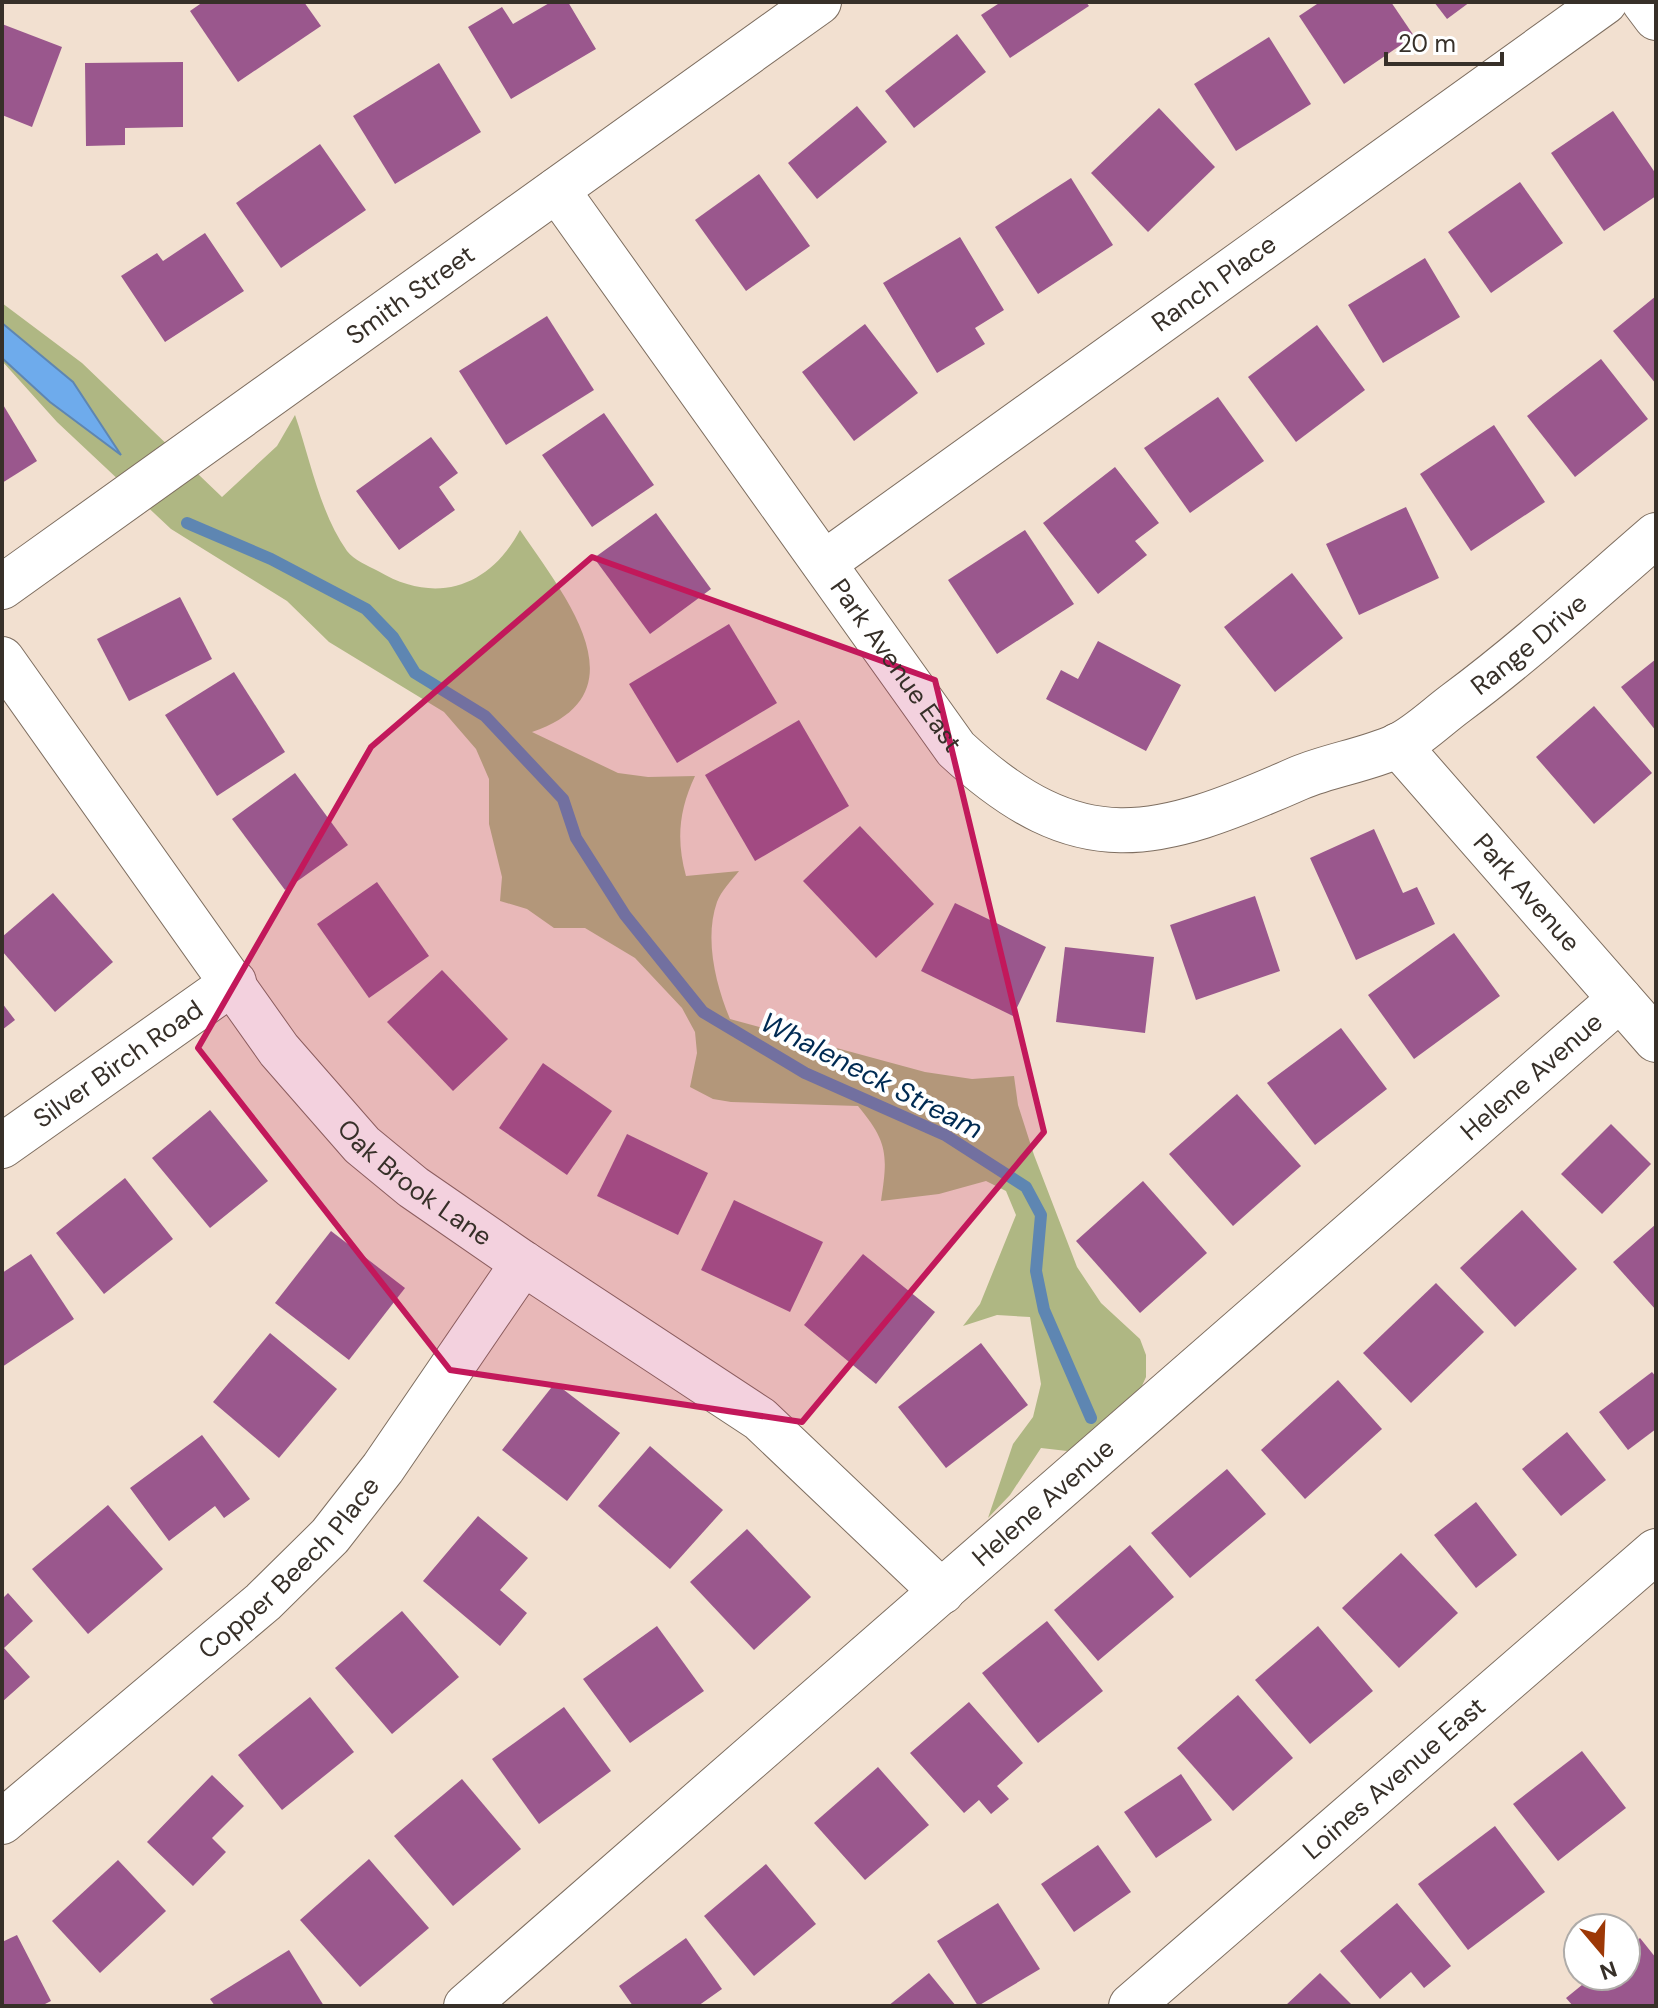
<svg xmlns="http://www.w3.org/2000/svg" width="1658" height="2008" viewBox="0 0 1658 2008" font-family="'DM Sans',sans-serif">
<rect width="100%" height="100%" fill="#f2e0d0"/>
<path fill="#afb783" d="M 2,303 L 82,363 L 222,497 L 277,446 L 295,415 C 310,459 320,513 347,551 C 354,560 368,566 378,571 C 435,605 489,588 520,530 C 564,595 646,693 532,732 L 618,773 L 648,777 L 695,776 C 679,810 676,840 686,876 L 739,871 C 732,880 721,891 717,902 C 704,939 716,985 730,1019 L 925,1072 L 972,1079 L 1014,1076 L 1018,1105 L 1034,1155 L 1077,1267 L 1101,1303 L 1140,1339 L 1146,1355 L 1146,1377 L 1136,1399 L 1087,1444 L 1067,1451 L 1041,1448 L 1010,1495 L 988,1518 L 1013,1444 L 1033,1417 L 1041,1384 L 1030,1317 L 997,1315 L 963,1326 L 980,1304 L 1016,1215 L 1006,1191 L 986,1181 L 939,1194 L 881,1201 C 888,1155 888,1142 858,1106 L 731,1102 L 713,1099 L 690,1087 L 697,1053 L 695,1032 L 682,1008 L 635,958 L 585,928 L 554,928 L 527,909 L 500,901 L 502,877 L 489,824 L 489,779 L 476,749 L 444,712 L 329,642 L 287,601 L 171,529 L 57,422 L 2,361 L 2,358 L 50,402 L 2,323 Z"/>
<path fill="#6eabec" stroke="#5e86b2" stroke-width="2" d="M 2,323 L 73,382 L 121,455 L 50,402 L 2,358 Z"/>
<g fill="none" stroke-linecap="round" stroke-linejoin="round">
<path stroke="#5e86b2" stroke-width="12" d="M 187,523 L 271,559 L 366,609 L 393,637 L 415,673 L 485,716 L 563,799 L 576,838 L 625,915 L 703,1012 L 805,1073 L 945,1135 L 1026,1187 L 1041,1215 L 1036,1271 L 1044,1310 L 1091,1418"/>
</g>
<g fill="#9a578d">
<path d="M 203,2 L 304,2 L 321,26 L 238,82 L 190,11 Z"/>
<path d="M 551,2 L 568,2 L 596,49 L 511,99 L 468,27 L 502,7 L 513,24 Z"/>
<path d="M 1001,2 L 1086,2 L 1089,6 L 1010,58 L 981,15 Z"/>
<path d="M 1320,2 L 1391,2 L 1414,36 L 1344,84 L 1299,16 Z"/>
<path d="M 1434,2 L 1470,2 L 1447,19 Z"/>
<path d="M 2,24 L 62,47 L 32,127 L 2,115 Z"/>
<path d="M 957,34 L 986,72 L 914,128 L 885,91 Z"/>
<path d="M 1269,37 L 1311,104 L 1236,151 L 1194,84 Z"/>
<path d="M 183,62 L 183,127 L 125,128 L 125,145 L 86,146 L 85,63 Z"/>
<path d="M 439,63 L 481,132 L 395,184 L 353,116 Z"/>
<path d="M 857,106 L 887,142 L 817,199 L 788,163 Z"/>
<path d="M 1159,108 L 1215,167 L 1148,232 L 1091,173 Z"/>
<path d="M 1613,111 L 1656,174 L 1656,196 L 1604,231 L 1551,153 Z"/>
<path d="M 320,144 L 366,210 L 281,268 L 236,203 Z"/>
<path d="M 759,174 L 810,246 L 746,291 L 695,220 Z"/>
<path d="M 1071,178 L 1113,245 L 1038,294 L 995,227 Z"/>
<path d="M 1520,182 L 1563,243 L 1491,293 L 1448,232 Z"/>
<path d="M 205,233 L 244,291 L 165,342 L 121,276 L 157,253 L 163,261 Z"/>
<path d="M 960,237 L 1004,310 L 975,328 L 985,344 L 937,373 L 883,283 Z"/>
<path d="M 1425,258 L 1460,317 L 1383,363 L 1348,305 Z"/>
<path d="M 1656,296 L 1656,384 L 1613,331 Z"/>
<path d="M 547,316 L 594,390 L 506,445 L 459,371 Z"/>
<path d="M 865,324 L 918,393 L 854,441 L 802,372 Z"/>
<path d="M 1317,325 L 1365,390 L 1296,442 L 1248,377 Z"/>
<path d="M 1601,359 L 1648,419 L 1575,477 L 1527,416 Z"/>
<path d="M 1218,397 L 1264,461 L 1190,513 L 1144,448 Z"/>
<path d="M 2,403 L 37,461 L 2,483 Z"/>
<path d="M 604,413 L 654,485 L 592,527 L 542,455 Z"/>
<path d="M 1494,425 L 1545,502 L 1471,551 L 1420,474 Z"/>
<path d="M 431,437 L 458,473 L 439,487 L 455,510 L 399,550 L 356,491 Z"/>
<path d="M 1115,467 L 1159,523 L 1135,541 L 1147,555 L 1098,594 L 1043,523 Z"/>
<path d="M 1406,507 L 1439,578 L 1359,615 L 1326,544 Z"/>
<path d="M 656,513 L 711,589 L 650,634 L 594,558 Z"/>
<path d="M 1025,530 L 1074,604 L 997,654 L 948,580 Z"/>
<path d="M 1292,573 L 1343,638 L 1275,692 L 1224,627 Z"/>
<path d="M 180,597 L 212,659 L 129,701 L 97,639 Z"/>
<path d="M 729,624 L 777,703 L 677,763 L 629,684 Z"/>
<path d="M 1098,641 L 1181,685 L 1146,751 L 1046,699 L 1061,670 L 1078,679 Z"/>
<path d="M 1656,659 L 1656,731 L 1621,687 Z"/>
<path d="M 234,672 L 285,752 L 217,796 L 165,715 Z"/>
<path d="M 1594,706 L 1652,773 L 1594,824 L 1536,757 Z"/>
<path d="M 799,720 L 849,806 L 755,861 L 705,775 Z"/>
<path d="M 295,773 L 348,845 L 285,890 L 232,819 Z"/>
<path d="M 860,826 L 934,904 L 876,958 L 803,881 Z"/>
<path d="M 1374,829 L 1403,893 L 1417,887 L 1435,924 L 1356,960 L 1310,858 Z"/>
<path d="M 377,882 L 429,956 L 369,998 L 317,924 Z"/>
<path d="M 53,893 L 113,962 L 55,1012 L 2,951 L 2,937 Z"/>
<path d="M 1255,896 L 1280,971 L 1196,1000 L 1170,925 Z"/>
<path d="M 955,903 L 1046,947 L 1013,1016 L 921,971 Z"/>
<path d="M 1454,933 L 1500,996 L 1414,1059 L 1368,995 Z"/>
<path d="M 1065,947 L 1154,957 L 1145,1033 L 1056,1022 Z"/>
<path d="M 442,970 L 508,1039 L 453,1091 L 387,1022 Z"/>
<path d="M 2,1003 L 15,1020 L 2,1030 Z"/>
<path d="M 1341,1028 L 1387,1089 L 1315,1145 L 1267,1083 Z"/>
<path d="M 543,1063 L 612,1111 L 567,1175 L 499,1128 Z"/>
<path d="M 1237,1094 L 1301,1166 L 1233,1226 L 1169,1154 Z"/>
<path d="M 210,1110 L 268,1181 L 210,1228 L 152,1158 Z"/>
<path d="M 1611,1124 L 1651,1164 L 1602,1214 L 1561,1174 Z"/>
<path d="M 627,1134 L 708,1173 L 678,1235 L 597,1196 Z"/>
<path d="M 125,1178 L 173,1239 L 104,1294 L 56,1233 Z"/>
<path d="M 1143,1181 L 1207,1253 L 1140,1313 L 1076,1241 Z"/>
<path d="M 734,1200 L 823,1242 L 790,1312 L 701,1270 Z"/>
<path d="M 1522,1210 L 1577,1269 L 1515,1327 L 1460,1268 Z"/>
<path d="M 1656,1224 L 1656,1310 L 1613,1262 Z"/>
<path d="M 331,1231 L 405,1288 L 349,1360 L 275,1303 Z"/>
<path d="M 31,1254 L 74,1319 L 2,1367 L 2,1273 Z"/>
<path d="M 863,1254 L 935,1312 L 876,1384 L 804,1325 Z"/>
<path d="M 1436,1283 L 1484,1332 L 1411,1403 L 1363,1353 Z"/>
<path d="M 270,1333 L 337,1389 L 279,1458 L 213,1402 Z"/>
<path d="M 981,1343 L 1028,1405 L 946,1468 L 898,1407 Z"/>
<path d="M 1652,1372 L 1656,1377 L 1656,1429 L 1628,1450 L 1599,1412 Z"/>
<path d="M 1338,1380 L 1382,1429 L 1305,1499 L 1261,1450 Z"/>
<path d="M 555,1383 L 620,1433 L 567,1501 L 502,1450 Z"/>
<path d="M 1567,1432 L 1606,1480 L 1561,1516 L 1522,1469 Z"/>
<path d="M 202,1435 L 250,1499 L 224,1518 L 215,1506 L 169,1541 L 130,1488 Z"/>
<path d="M 650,1446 L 723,1510 L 670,1569 L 598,1506 Z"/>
<path d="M 1227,1469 L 1266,1514 L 1190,1578 L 1151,1533 Z"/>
<path d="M 1476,1502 L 1517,1555 L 1476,1588 L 1434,1535 Z"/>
<path d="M 108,1505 L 163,1569 L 88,1634 L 32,1569 Z"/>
<path d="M 478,1516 L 528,1558 L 500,1590 L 527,1613 L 500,1646 L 423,1581 Z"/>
<path d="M 747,1529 L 811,1597 L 754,1650 L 690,1582 Z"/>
<path d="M 1130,1545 L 1174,1597 L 1098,1661 L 1054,1610 Z"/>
<path d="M 1401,1553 L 1458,1613 L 1399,1668 L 1342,1608 Z"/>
<path d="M 8,1593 L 33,1621 L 4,1648 L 30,1677 L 2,1702 L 2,1599 Z"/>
<path d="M 402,1611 L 459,1677 L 392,1734 L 335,1668 Z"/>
<path d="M 1047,1621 L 1103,1691 L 1038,1743 L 982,1673 Z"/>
<path d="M 657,1626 L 704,1691 L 630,1743 L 583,1679 Z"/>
<path d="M 1318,1626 L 1373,1691 L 1310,1744 L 1255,1680 Z"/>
<path d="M 1238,1695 L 1293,1758 L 1233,1811 L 1177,1748 Z"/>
<path d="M 310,1697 L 354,1752 L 282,1810 L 238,1755 Z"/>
<path d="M 969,1702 L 1023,1763 L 997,1786 L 1009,1799 L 991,1814 L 979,1800 L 964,1813 L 910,1753 Z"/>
<path d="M 564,1707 L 611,1771 L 539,1824 L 492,1759 Z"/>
<path d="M 1582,1751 L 1626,1808 L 1558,1861 L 1513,1804 Z"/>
<path d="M 878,1767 L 929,1825 L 865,1880 L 814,1823 Z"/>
<path d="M 1181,1774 L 1212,1820 L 1156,1858 L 1124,1812 Z"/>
<path d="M 212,1775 L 244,1806 L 212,1838 L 226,1852 L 193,1886 L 147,1842 Z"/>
<path d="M 462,1779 L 521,1849 L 453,1906 L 394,1836 Z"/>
<path d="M 1495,1826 L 1545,1892 L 1468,1950 L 1418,1884 Z"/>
<path d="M 1098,1845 L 1131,1892 L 1074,1932 L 1041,1884 Z"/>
<path d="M 369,1859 L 429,1928 L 360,1987 L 300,1920 Z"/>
<path d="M 118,1860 L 166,1911 L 100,1973 L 52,1921 Z"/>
<path d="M 766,1864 L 816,1924 L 754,1976 L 704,1916 Z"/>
<path d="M 998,1903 L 1040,1969 L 978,2006 L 937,1941 Z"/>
<path d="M 1397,1903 L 1451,1966 L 1424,1988 L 1411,1972 L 1380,1999 L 1340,1951 Z"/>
<path d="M 17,1935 L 51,2001 L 41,2006 L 2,2006 L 2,1942 Z"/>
<path d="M 686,1938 L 722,1989 L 698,2006 L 633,2006 L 619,1986 Z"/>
<path d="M 1640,1938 L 1656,1958 L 1656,2006 L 1573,2006 L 1566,1998 L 1593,1976 L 1626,1976 L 1626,1950 Z"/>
<path d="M 289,1950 L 324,2006 L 215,2006 L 210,1999 Z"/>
<path d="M 929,1973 L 956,2006 L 888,2006 Z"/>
<path d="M 1320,1973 L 1353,2006 L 1285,2006 Z"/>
</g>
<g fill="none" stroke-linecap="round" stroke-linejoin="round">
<g stroke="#7e6e60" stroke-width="46">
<g id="minor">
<path d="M 1644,2 L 1656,18"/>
<path id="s1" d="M 557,190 L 956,749 C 1080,864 1156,841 1299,778 C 1330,765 1366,760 1397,746 C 1418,736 1437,717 1456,703 C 1526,651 1590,592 1656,535"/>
<path id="s2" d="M 824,563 L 1605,2"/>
<path id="s3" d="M 2,659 L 279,1050 L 362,1145 L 413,1187 L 523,1263 L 760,1419 L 942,1592"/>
<path id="s4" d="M 1398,745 L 1656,1040"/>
<path id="s5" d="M 2,1146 L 234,982"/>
<path id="s6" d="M 2,1822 L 263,1602 L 330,1536 L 383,1468 L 523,1263"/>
<path id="s7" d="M 466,2006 L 1620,999"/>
<path id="s8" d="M 1131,2006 L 1656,1551"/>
</g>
</g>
<g stroke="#7e6e60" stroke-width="46">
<g id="tertiary">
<path id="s9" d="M 2,587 L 819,2"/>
</g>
</g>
<use href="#minor" stroke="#fff" stroke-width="44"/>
<use href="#tertiary" stroke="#fff" stroke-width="44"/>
</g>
<path fill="#c2185b" fill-opacity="0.2" stroke="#c2185b" stroke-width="6" stroke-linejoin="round" d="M 592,557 L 935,680 L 1044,1132 L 802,1422 L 450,1370 L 198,1048 L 371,747 Z"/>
<g text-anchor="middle" stroke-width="8" stroke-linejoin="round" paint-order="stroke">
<g font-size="26" fill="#373029" stroke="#fff">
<text dy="9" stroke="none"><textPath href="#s2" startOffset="480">Ranch Place</textPath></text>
<text dy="9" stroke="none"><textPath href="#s9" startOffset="502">Smith Street</textPath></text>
<text dy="9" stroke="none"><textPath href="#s1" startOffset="1332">Range Drive</textPath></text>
<text dy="9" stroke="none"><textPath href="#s1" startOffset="584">Park Avenue East</textPath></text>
<text dy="9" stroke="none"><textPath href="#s4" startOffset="196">Park Avenue</textPath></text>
<text dy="9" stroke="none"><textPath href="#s5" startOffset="142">Silver Birch Road</textPath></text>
<text dy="9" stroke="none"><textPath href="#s7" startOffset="1414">Helene Avenue</textPath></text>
<text dy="9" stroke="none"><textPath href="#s3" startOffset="670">Oak Brook Lane</textPath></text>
<text dy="9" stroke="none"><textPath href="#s7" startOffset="766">Helene Avenue</textPath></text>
<text dy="9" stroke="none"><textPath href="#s6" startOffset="384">Copper Beech Place</textPath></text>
<text dy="9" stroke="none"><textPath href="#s8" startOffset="348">Loines Avenue East</textPath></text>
</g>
<g font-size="28" font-style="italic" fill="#002b53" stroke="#fff">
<text transform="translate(872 1075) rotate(27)" y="10">Whaleneck Stream</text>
</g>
</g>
<rect width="1658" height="2008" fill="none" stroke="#373029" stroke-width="8"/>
<g transform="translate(1602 1952) rotate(161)"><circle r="38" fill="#ffffff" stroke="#afaca9" stroke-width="2"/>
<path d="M0-6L14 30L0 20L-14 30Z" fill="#9d3806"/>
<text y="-12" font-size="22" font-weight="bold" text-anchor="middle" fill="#373029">N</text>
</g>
<path d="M1386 52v12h116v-12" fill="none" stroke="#373029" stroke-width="4"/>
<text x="1398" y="52" font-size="24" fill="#373029" stroke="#ffffff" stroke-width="6" paint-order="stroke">20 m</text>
</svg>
